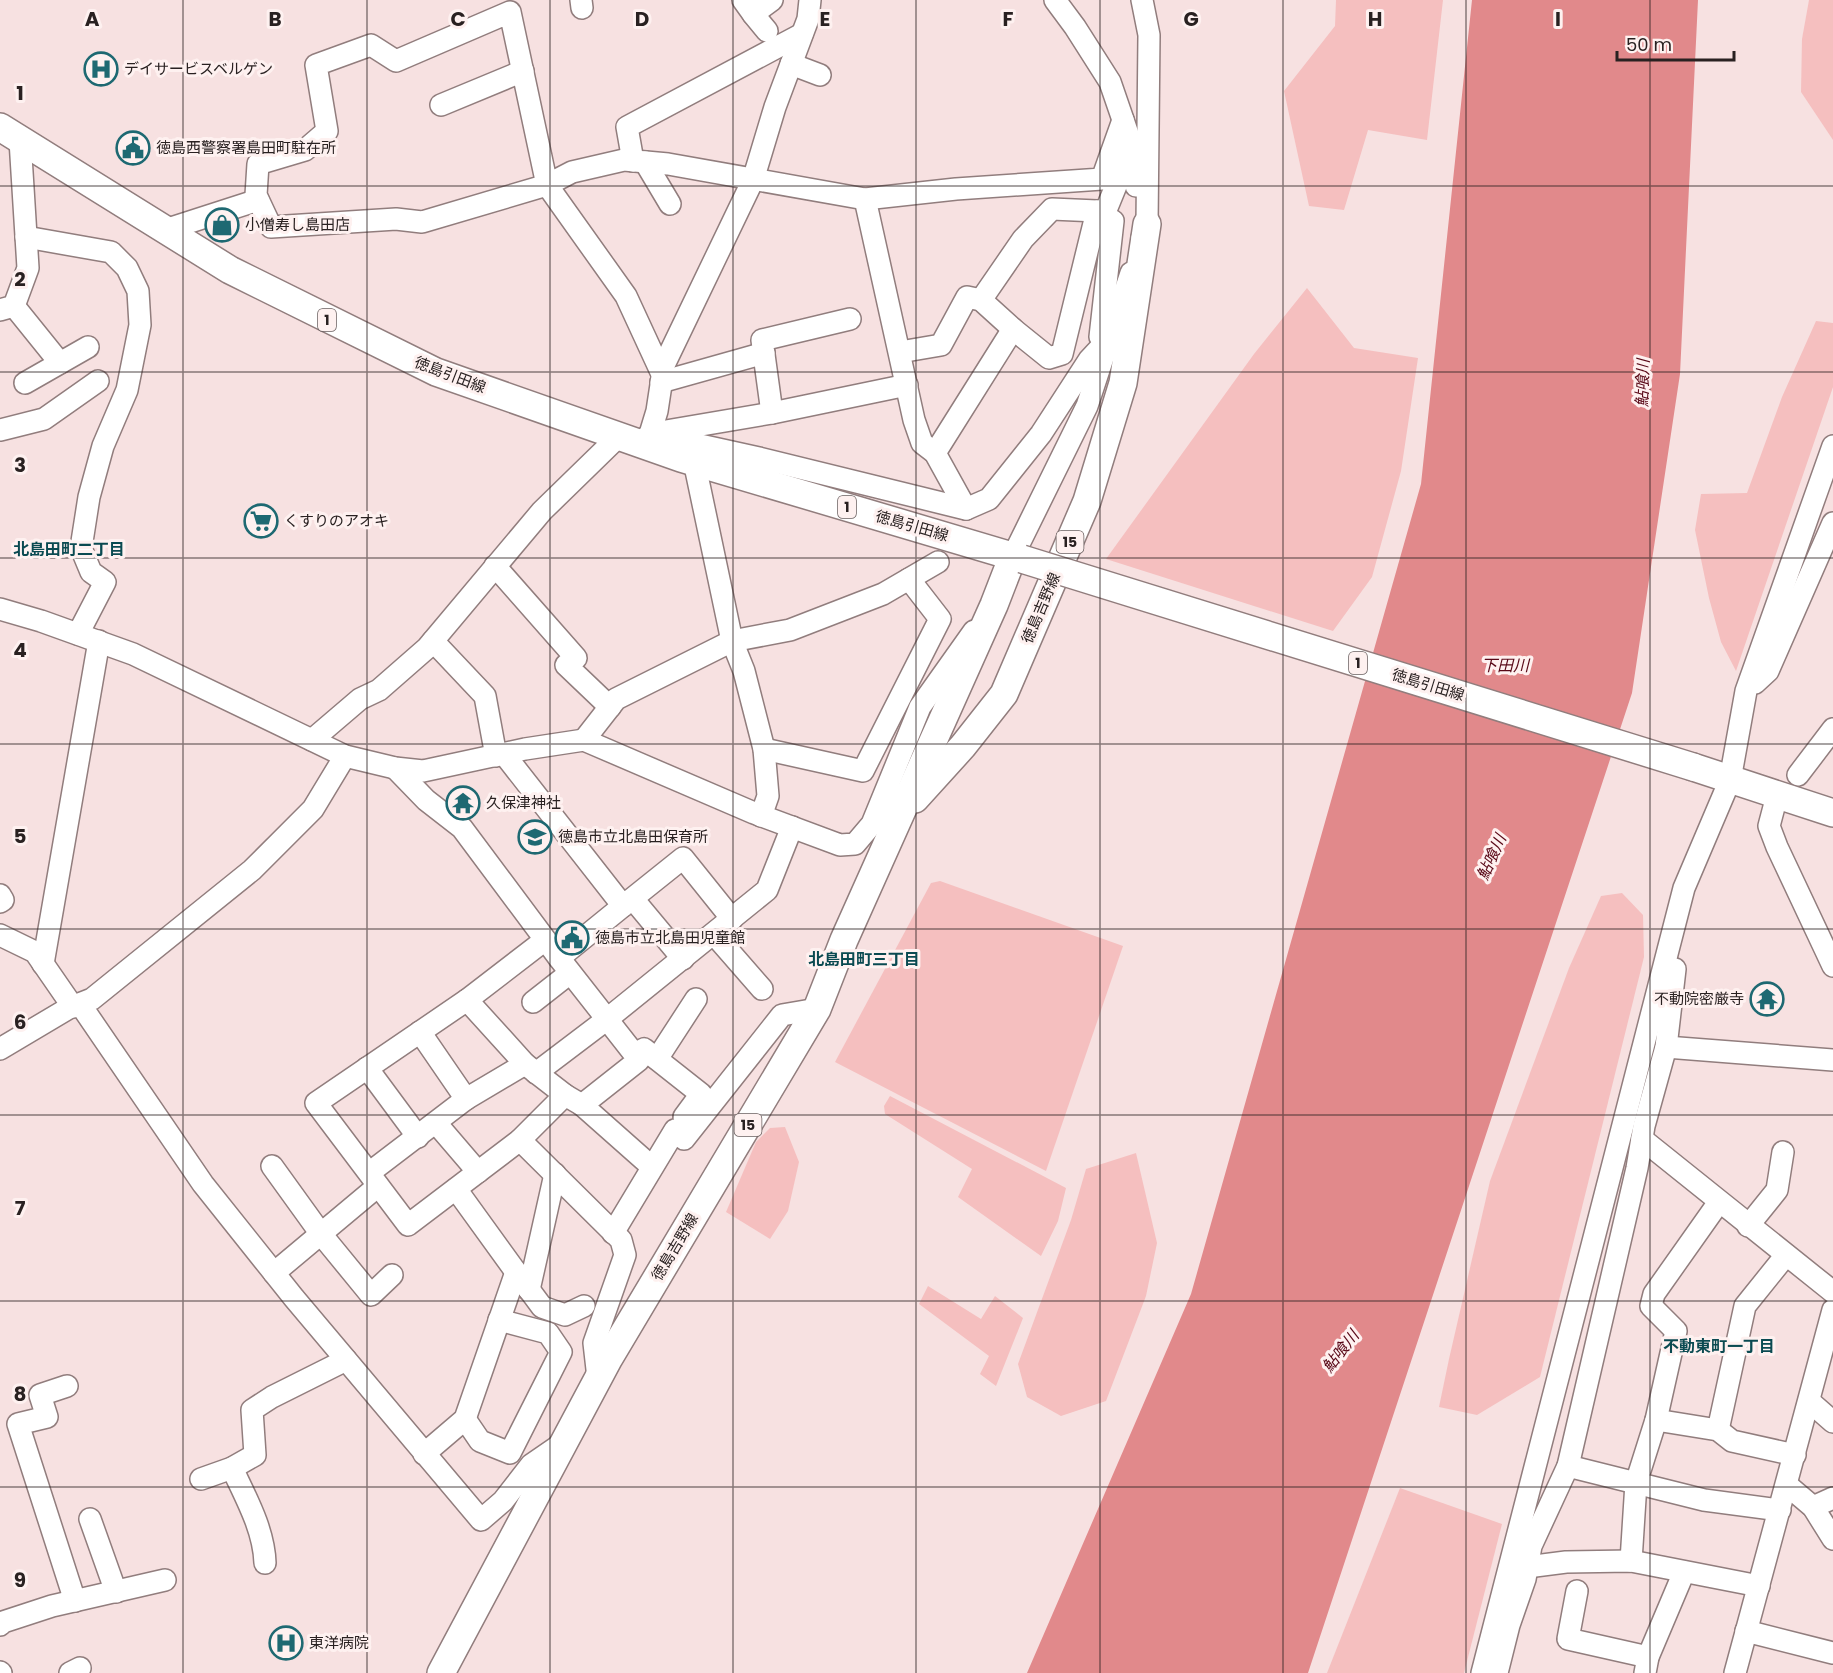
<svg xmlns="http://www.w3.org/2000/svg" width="1833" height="1673" viewBox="0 0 1833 1673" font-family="Poppins,'Noto Sans JP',sans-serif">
<rect width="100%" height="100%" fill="#f7e1e1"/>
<g fill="#f5bfbf">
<path d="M 1336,0 L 1443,0 L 1427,140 L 1368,130 L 1344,210 L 1309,206 L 1284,91 L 1335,26 Z"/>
<path d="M 1809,0 L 1833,0 L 1833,140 L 1801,92 L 1802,39 Z"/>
<path d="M 1307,288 L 1354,348 L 1418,358 L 1401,471 L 1372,577 L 1333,631 L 1106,559 L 1254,354 Z"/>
<path d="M 1816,321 L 1833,323 L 1833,387 L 1736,671 L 1721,642 L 1709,598 L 1695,530 L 1701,494 L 1747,493 L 1782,397 Z"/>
<path d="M 940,881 L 1123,946 L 1046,1171 L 835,1062 L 931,883 Z"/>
<path d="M 1622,893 L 1643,915 L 1644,957 L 1540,1377 L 1477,1415 L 1439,1407 L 1449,1359 L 1490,1181 L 1569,968 L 1601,896 Z"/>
<path d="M 890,1096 L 1066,1188 L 1058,1221 L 1041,1256 L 958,1197 L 972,1169 L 885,1114 L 884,1106 Z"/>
<path d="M 785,1127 L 799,1162 L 788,1211 L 770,1239 L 726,1212 L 756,1142 L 770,1128 Z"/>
<path d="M 1136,1153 L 1157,1243 L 1146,1296 L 1106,1401 L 1061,1416 L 1027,1397 L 1018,1364 L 1071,1220 L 1086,1169 Z"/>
<path d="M 928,1286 L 981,1319 L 995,1296 L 1023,1318 L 996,1386 L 980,1374 L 989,1356 L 919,1304 Z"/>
<path d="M 1400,1488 L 1502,1524 L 1464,1673 L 1327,1673 Z"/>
</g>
<path fill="#e1898b" d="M 1472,0 L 1698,0 L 1680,374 L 1632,693 L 1308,1673 L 1027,1673 L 1191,1294 L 1421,484 Z"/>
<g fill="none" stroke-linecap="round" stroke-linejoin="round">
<g stroke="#917d7d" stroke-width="24">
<g id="minor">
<path d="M 581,0 L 582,8"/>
<path d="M 743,0 L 753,14 L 772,0"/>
<path d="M 1055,0 L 1075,27 L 1110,82 L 1132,146 L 1136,186"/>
<path d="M 1142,0 L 1149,35 L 1147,224 L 1142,238"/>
<path d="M 753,14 L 767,31"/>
<path d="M 791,64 L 820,75"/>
<path d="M 441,105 L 523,71"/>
<path d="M 633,161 L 627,127 L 802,34"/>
<path d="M 645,162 L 670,204"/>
<path d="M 865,199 L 914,420 L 922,443 L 935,453 L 966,509"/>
<path d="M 1104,215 L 1131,149"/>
<path d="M 165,230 L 258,200"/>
<path d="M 26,237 L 111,252 L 127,268 L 138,291 L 140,325 L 127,390 L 103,446 L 89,497 L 81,548 L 91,572 L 105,582 L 78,634"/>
<path d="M 981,300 L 1023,239 L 1052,209 L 1097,211"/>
<path d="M 14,306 L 60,363"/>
<path d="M 0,310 L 14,306 L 28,268 L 20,140"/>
<path d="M 900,352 L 941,345 L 967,297 L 981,300 L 1013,329 L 1049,358 L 1062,354 L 1097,211 L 1113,221 L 1100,337"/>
<path d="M 662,374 L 626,296 L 547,185 L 422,222 L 396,219 L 271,227 L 256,195 L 258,164 L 305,150 L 327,131 L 316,65 L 371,45 L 396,61 L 510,12 L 547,185 L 572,172 L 624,160 L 668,164 L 865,199 L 956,189 L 1102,179 L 1123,120"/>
<path d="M 661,382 L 764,353"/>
<path d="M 25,383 L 88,347"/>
<path d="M 772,413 L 762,340 L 850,319"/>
<path d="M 0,430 L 44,419 L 98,381"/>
<path d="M 660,432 L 772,413 L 907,385"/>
<path d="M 650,434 L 759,458 L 966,509 L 989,499 L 1041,434 L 1089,360 L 1103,345"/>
<path d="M 640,443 L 650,434 L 657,411 L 664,365 L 753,180 L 775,107 L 808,19 L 810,0"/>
<path d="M 935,453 L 1013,329"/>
<path d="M 694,461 L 732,641 L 744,671 L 764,749 L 768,796 L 761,816"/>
<path d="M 1013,556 L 1087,406 L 1131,273"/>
<path d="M 495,566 L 576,658 L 566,665 L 610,707"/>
<path d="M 0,609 L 41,621 L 133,654 L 345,756 L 395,768 L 423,771 L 525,749 L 584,740 L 754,813 L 840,845 L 855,844 L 872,824 L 920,707 L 974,631"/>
<path d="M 433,641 L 485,696 L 496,756"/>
<path d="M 1755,683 L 1768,671 L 1833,523"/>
<path d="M 312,740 L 360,699 L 379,690 L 427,648 L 542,511 L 619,436"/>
<path d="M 584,740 L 616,699 L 732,641 L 790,630 L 883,594 L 938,562"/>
<path d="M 764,749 L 863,771 L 940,619 L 909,579"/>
<path d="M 504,754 L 623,906 L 683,858 L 732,919"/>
<path d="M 395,768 L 426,800 L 462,828 L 559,958 L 639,1060 L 582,1105"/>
<path d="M 1798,775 L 1833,729"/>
<path d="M 1774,807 L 1769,826 L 1777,847 L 1833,966"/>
<path d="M 0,895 L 3,900 L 0,902"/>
<path d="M 633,899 L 683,959"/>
<path d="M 714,934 L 762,989"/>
<path d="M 0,935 L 35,952 L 73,1007"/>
<path d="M 559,958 L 623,906"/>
<path d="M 43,964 L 99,641"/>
<path d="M 467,1000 L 545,940"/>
<path d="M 533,1002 L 570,973"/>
<path d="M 80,1004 L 203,1184 L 294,1298 L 481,1520 L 503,1501 L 531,1465 L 563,1443"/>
<path d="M 420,1032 L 466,1099"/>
<path d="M 1666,1047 L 1833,1060"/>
<path d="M 0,1049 L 69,1008 L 92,999 L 252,870 L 313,809 L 345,756"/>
<path d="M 635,1054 L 644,1049 L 701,1094 L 684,1117"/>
<path d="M 657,1059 L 696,999"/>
<path d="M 525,1064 L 565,1095 L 582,1105 L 652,1167"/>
<path d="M 367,1068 L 418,1137"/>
<path d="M 536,1073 L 606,1020 L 767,890 L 792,827"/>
<path d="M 436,1123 L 478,1172"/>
<path d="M 1642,1139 L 1833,1292"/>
<path d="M 520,1140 L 565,1095"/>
<path d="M 272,1166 L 321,1234 L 371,1295 L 392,1275"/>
<path d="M 369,1173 L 466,1099 L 525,1064 L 467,1000 L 316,1103 L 408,1225 L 520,1140 L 621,1240 L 625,1255 L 594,1343 L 598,1378"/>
<path d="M 456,1189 L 516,1272"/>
<path d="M 1748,1226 L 1777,1190 L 1783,1152"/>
<path d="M 613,1233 L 675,1130 L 684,1139 L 782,1015 L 817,1009"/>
<path d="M 274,1273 L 378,1186"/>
<path d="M 529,1290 L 555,1174"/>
<path d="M 67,1386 L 40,1395 L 47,1417 L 18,1424 L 75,1601"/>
<path d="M 1809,1401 L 1833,1422"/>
<path d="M 465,1419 L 480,1441 L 510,1453 L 561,1352 L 548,1333 L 499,1320"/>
<path d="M 1656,1420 L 1718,1430 L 1732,1441 L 1795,1455"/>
<path d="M 1718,1430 L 1745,1306 L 1786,1255"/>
<path d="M 424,1454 L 465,1419 L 516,1272 L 542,1307 L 565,1315 L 584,1306"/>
<path d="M 1568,1466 L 1704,1500 L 1780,1510"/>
<path d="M 232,1468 C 246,1498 264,1530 265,1563"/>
<path d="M 201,1479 L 232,1468 L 255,1455 L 252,1410 L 272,1397 L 346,1360"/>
<path d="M 1787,1485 L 1813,1507 L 1833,1539"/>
<path d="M 1813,1507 L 1833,1498"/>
<path d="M 90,1519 L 116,1592"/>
<path d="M 1631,1561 L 1636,1483 L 1656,1420 L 1676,1331 L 1651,1306 L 1654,1294 L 1719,1202"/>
<path d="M 1527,1567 L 1566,1562 L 1631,1561 L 1759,1586"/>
<path d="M 1577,1591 L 1568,1639 L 1648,1657"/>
<path d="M 0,1625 L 3,1622 L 52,1606 L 165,1580"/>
<path d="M 1746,1631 L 1833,1653"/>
<path d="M 0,1672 L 1,1673"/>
<path d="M 70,1673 L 80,1668"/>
<path d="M 1482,1673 L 1684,888 L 1730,780 L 1746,691 L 1833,446"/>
<path d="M 1497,1673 L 1509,1625 L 1525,1579 L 1531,1546 L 1568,1466 L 1637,1168 L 1644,1126 L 1666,1047 L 1675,969"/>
<path d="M 1645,1673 L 1648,1657 L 1684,1572"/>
<path d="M 1735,1673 L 1833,1310"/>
</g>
</g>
<g stroke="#917d7d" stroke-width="30">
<g id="major">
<path d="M 0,127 L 230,270 L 436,372 L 681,458 L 1022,559"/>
<path d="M 1693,767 L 1833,813"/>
<path d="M 915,799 L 963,746 L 1004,694 L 1087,501 L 1123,383 L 1147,224"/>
<path d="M 441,1673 L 609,1358 L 817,1009 L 844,940 L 994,605 L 1013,556"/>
</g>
</g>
<use href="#minor" stroke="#fff" stroke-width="21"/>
<use href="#major" stroke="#fff" stroke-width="27"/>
<g stroke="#917d7d" stroke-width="30" stroke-linecap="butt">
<path id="major-bridge" d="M 1022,559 L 1693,767"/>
</g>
<use href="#major-bridge" stroke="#fff" stroke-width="27"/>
</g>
<path fill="none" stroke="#292121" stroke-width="1.5" stroke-opacity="0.55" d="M 183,0 L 183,1673M 367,0 L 367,1673M 550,0 L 550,1673M 733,0 L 733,1673M 916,0 L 916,1673M 1100,0 L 1100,1673M 1283,0 L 1283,1673M 1466,0 L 1466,1673M 1650,0 L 1650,1673M 0,186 L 1833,186M 0,372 L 1833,372M 0,558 L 1833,558M 0,744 L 1833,744M 0,929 L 1833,929M 0,1115 L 1833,1115M 0,1301 L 1833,1301M 0,1487 L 1833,1487"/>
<defs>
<g id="hospital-ring" transform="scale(1.725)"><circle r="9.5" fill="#fef1f0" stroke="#1e6972" stroke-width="1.5"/><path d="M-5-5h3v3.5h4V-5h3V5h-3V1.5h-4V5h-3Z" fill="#1e6972"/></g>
<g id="civic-ring" transform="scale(1.725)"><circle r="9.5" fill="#fef1f0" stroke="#1e6972" stroke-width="1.5"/><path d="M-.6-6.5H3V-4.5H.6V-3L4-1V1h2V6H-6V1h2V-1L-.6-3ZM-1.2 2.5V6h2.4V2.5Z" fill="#1e6972"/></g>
<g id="shop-ring" transform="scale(1.725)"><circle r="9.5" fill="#fef1f0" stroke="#1e6972" stroke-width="1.5"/><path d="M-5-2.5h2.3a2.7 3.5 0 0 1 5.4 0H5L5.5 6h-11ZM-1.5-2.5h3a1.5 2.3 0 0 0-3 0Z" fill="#1e6972"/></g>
<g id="supermarket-ring" transform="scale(1.725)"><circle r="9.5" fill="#fef1f0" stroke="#1e6972" stroke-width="1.5"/><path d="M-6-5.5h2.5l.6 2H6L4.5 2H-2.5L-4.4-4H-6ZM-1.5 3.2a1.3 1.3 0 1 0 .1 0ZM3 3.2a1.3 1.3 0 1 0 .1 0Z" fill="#1e6972"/></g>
<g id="temple-ring" transform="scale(1.725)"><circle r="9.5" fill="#fef1f0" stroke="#1e6972" stroke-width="1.5"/><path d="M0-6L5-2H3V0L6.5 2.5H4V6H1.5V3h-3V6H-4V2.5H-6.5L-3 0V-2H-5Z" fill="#1e6972"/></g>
<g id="school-ring" transform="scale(1.725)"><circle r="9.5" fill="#fef1f0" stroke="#1e6972" stroke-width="1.5"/><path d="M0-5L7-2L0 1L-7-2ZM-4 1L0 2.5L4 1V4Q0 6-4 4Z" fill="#1e6972"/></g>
</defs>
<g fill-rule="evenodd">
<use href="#hospital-ring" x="101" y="69"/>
<use href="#civic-ring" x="133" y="148"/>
<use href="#shop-ring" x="222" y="225"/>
<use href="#supermarket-ring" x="261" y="521"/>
<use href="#temple-ring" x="463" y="803"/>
<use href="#school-ring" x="535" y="837"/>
<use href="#civic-ring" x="572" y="938"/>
<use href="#temple-ring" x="1767" y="999"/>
<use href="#hospital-ring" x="286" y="1643"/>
</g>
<g text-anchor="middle" stroke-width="6" stroke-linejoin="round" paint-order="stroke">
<g fill="#fef1f0" stroke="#695f5f" stroke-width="1.5">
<rect x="318" y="309" width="18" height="22" rx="4.5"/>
<rect x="838" y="496" width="18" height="22" rx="4.5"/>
<rect x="1056.5" y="531" width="27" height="22" rx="4.5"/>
<rect x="1349" y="652" width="18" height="22" rx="4.5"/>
<rect x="734.5" y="1114" width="27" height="22" rx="4.5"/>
</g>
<g font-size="14" font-weight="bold" fill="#292121">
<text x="327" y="325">1</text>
<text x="847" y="512">1</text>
<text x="1070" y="547">15</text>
<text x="1358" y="668">1</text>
<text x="748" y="1130">15</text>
</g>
<g font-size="15" fill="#292121" stroke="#fef1f0" text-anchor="start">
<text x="124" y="74">デイサービスベルゲン</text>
<text x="156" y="153">徳島西警察署島田町駐在所</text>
<text x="245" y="230">小僧寿し島田店</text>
<text x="284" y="526">くすりのアオキ</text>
<text x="486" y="808">久保津神社</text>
<text x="558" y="842">徳島市立北島田保育所</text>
<text x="595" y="943">徳島市立北島田児童館</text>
<text x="1744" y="1004" text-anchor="end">不動院密厳寺</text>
<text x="309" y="1648">東洋病院</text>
</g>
<g font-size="15" fill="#292121" stroke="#fef1f0">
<text transform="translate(450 375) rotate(21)" y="5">徳島引田線</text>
<text transform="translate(912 526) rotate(16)" y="5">徳島引田線</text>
<text transform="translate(1041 608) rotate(-67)" y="5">徳島吉野線</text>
<text transform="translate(1428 685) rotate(17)" y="5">徳島引田線</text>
<text transform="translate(675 1247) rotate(-59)" y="5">徳島吉野線</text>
</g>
<g font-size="16" font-style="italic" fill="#580716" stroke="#fef1f0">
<text transform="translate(1642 383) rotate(-88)" y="6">鮎喰川</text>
<text x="1505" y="671">下田川</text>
<text transform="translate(1491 857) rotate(-66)" y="6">鮎喰川</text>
<text transform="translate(1340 1351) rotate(-52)" y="6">鮎喰川</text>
</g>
<g font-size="16" font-weight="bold" fill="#0a4a51" stroke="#fef1f0">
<text x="69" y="555">北島田町二丁目</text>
<text x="864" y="965">北島田町三丁目</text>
<text x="1719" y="1352">不動東町一丁目</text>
</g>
</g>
<g font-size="20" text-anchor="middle" font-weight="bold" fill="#292121" stroke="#fef1f0" stroke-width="6" stroke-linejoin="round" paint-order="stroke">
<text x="92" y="26">A</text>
<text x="275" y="26">B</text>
<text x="458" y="26">C</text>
<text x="642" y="26">D</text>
<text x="825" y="26">E</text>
<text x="1008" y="26">F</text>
<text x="1191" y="26">G</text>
<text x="1375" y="26">H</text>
<text x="1558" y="26">I</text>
<text x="20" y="100">1</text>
<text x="20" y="286">2</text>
<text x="20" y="472">3</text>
<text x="20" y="657">4</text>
<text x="20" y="843">5</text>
<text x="20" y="1029">6</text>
<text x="20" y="1215">7</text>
<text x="20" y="1401">8</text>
<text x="20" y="1587">9</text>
</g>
<path d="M1617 51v9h117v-9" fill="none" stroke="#292121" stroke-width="3"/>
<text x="1626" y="51" font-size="18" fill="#292121" stroke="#fef1f0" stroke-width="4.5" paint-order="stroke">50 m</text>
</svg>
